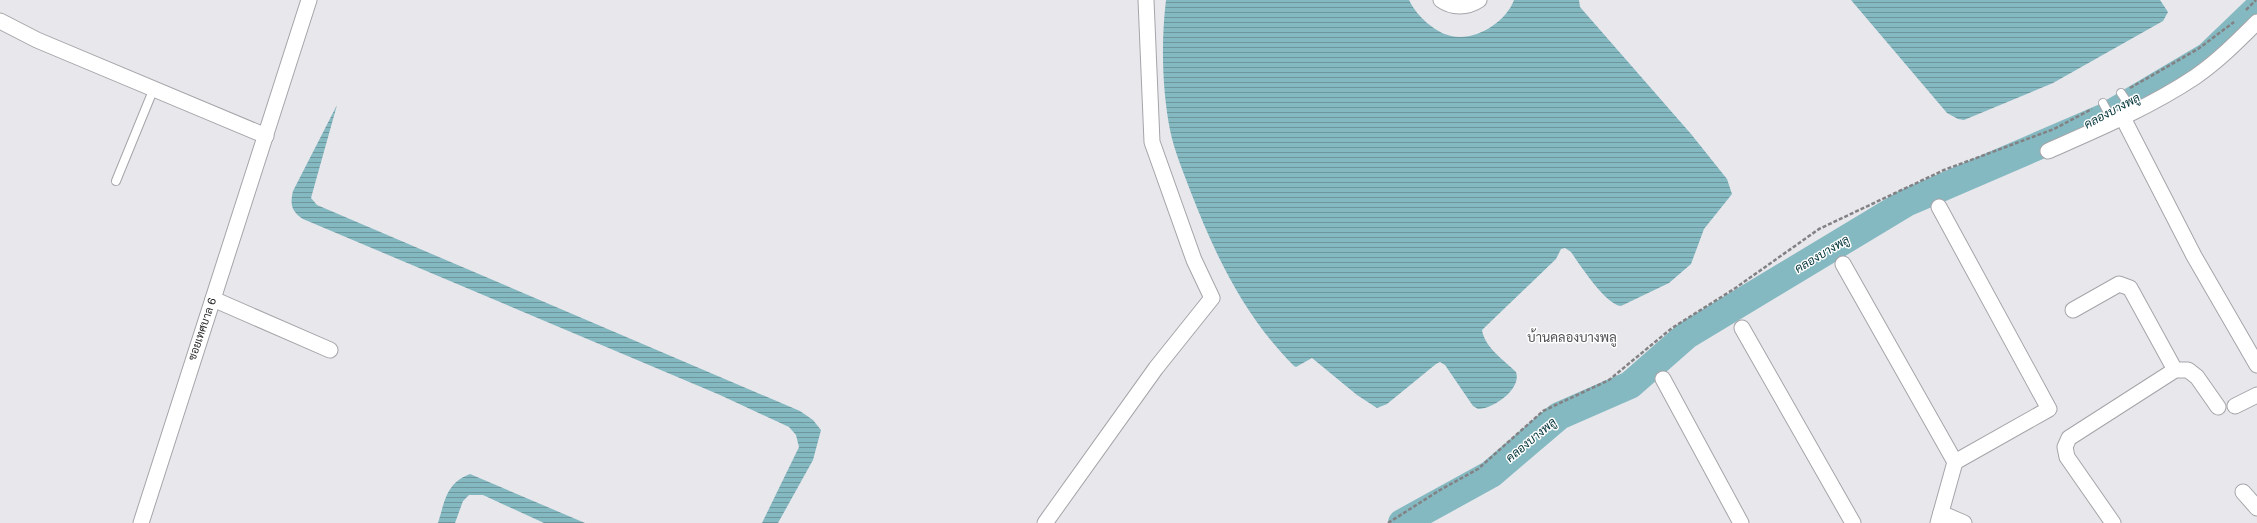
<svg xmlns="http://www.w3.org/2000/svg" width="2257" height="523" viewBox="0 0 2257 523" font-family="Inter,Sarabun,sans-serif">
<defs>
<pattern id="water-rules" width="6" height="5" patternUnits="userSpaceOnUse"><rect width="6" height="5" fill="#85b9c1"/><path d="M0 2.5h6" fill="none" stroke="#6d969d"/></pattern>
</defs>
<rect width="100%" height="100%" fill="#e8e7ec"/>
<g fill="url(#water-rules)">
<path d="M 1166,0 L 1409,0 C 1416,15 1434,32 1451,36 C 1475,42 1506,22 1514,0 L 1579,0 L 1580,7 L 1691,134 L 1727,179 L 1732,194 L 1704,229 L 1691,264 L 1669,283 L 1621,306 C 1606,305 1580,265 1571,252 L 1565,248 L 1561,249 L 1556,259 L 1482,330 C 1485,348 1504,360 1516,372 C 1522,389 1493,409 1478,409 L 1473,406 L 1445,365 L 1440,362 L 1436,364 L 1387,404 L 1377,408 L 1357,395 L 1312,358 L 1296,367 L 1294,366 C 1244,316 1215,255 1190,190 C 1183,171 1174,150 1170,130 C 1162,88 1161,42 1166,0 Z"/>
<path d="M 1851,0 L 2160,0 L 2168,12 L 2163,21 L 2053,83 L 1964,120 L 1958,119 L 1947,113 Z"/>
<path d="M 337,105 L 311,198 L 317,205 L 800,411 L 813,420 L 821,430 L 813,460 L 778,523 L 762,523 L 799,447 L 796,435 L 789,427 L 720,395 L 303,219 C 291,211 290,204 293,191 Z"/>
<path d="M 470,474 L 585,523 L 544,523 L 483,495 L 469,495 L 463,501 L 455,523 L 438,523 C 445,501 446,483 470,474 Z"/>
</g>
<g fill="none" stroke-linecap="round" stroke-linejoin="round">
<path stroke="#85b9c1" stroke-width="28" d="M 1402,523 L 1491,474 L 1559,416 L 1630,385 L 1687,335 L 1906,203 L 2105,117 L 2208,56 L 2257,9"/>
<g stroke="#a6a4a9" stroke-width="10">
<g id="service">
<path d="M 2121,93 L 2134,112"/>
<path d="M 2103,103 L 2113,122"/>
<path d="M 116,181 L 154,88"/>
</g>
</g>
<g stroke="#a6a4a9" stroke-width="17">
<g id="minor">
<path d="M 1441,0 C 1452,8 1467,8 1479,0"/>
<path d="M 0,21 L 37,40 L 266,136"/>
<path d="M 2123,118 L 2194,256 L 2257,365"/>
<path d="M 2048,151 C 2098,129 2150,107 2195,77 C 2218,61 2237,42 2257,22"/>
<path d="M 1843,264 L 1955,462"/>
<path d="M 213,299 L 330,350"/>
<path d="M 2073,310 L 2119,284 L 2130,288 L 2175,370"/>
<path d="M 1742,328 L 1853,523"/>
<path d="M 1663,379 L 1741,523"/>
<path d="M 2235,406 L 2257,395"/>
<path d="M 2243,492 L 2257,508"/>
<path d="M 1941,513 L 1964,523"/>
<path d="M 141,523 L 309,0"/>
<path d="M 1045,523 L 1156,368 L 1212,298 L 1194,260 L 1152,142 L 1146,0"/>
<path d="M 1938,523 L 1955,462 L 2049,409 L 1939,207"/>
<path d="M 2113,523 L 2067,457 L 2065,447 L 2069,438 L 2175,370 L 2188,370 L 2197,377 L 2218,407"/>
</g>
</g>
<g stroke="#828285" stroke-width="2.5" stroke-dasharray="4 2" stroke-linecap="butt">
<path d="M 2246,10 L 2256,0"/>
<path d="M 2130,88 L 2198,49 L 2234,22"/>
<path d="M 1388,523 L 1440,490 L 1478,469 L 1543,411 L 1609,380 L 1672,328 L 1734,289 L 1819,229 L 1944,170 L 2054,129 L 2092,109"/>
</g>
<use href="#service" stroke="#fff" stroke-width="8"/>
<use href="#minor" stroke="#fff" stroke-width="15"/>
</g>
<g text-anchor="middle" stroke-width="3" stroke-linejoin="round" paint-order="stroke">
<g font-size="11" fill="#29292b" stroke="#fff">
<text transform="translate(202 329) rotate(-71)" y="4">ซอยเทศบาล 6</text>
</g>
<g font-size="12" font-style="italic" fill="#003339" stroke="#fff">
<text transform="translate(2112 111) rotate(-28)" y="4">คลองบางพลู</text>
<text transform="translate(1822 254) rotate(-31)" y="4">คลองบางพลู</text>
<text transform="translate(1531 440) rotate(-40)" y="4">คลองบางพลู</text>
</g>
<g font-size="13" fill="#515053" stroke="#fff">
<text x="1572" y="342">บ้านคลองบางพลู</text>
</g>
</g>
</svg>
